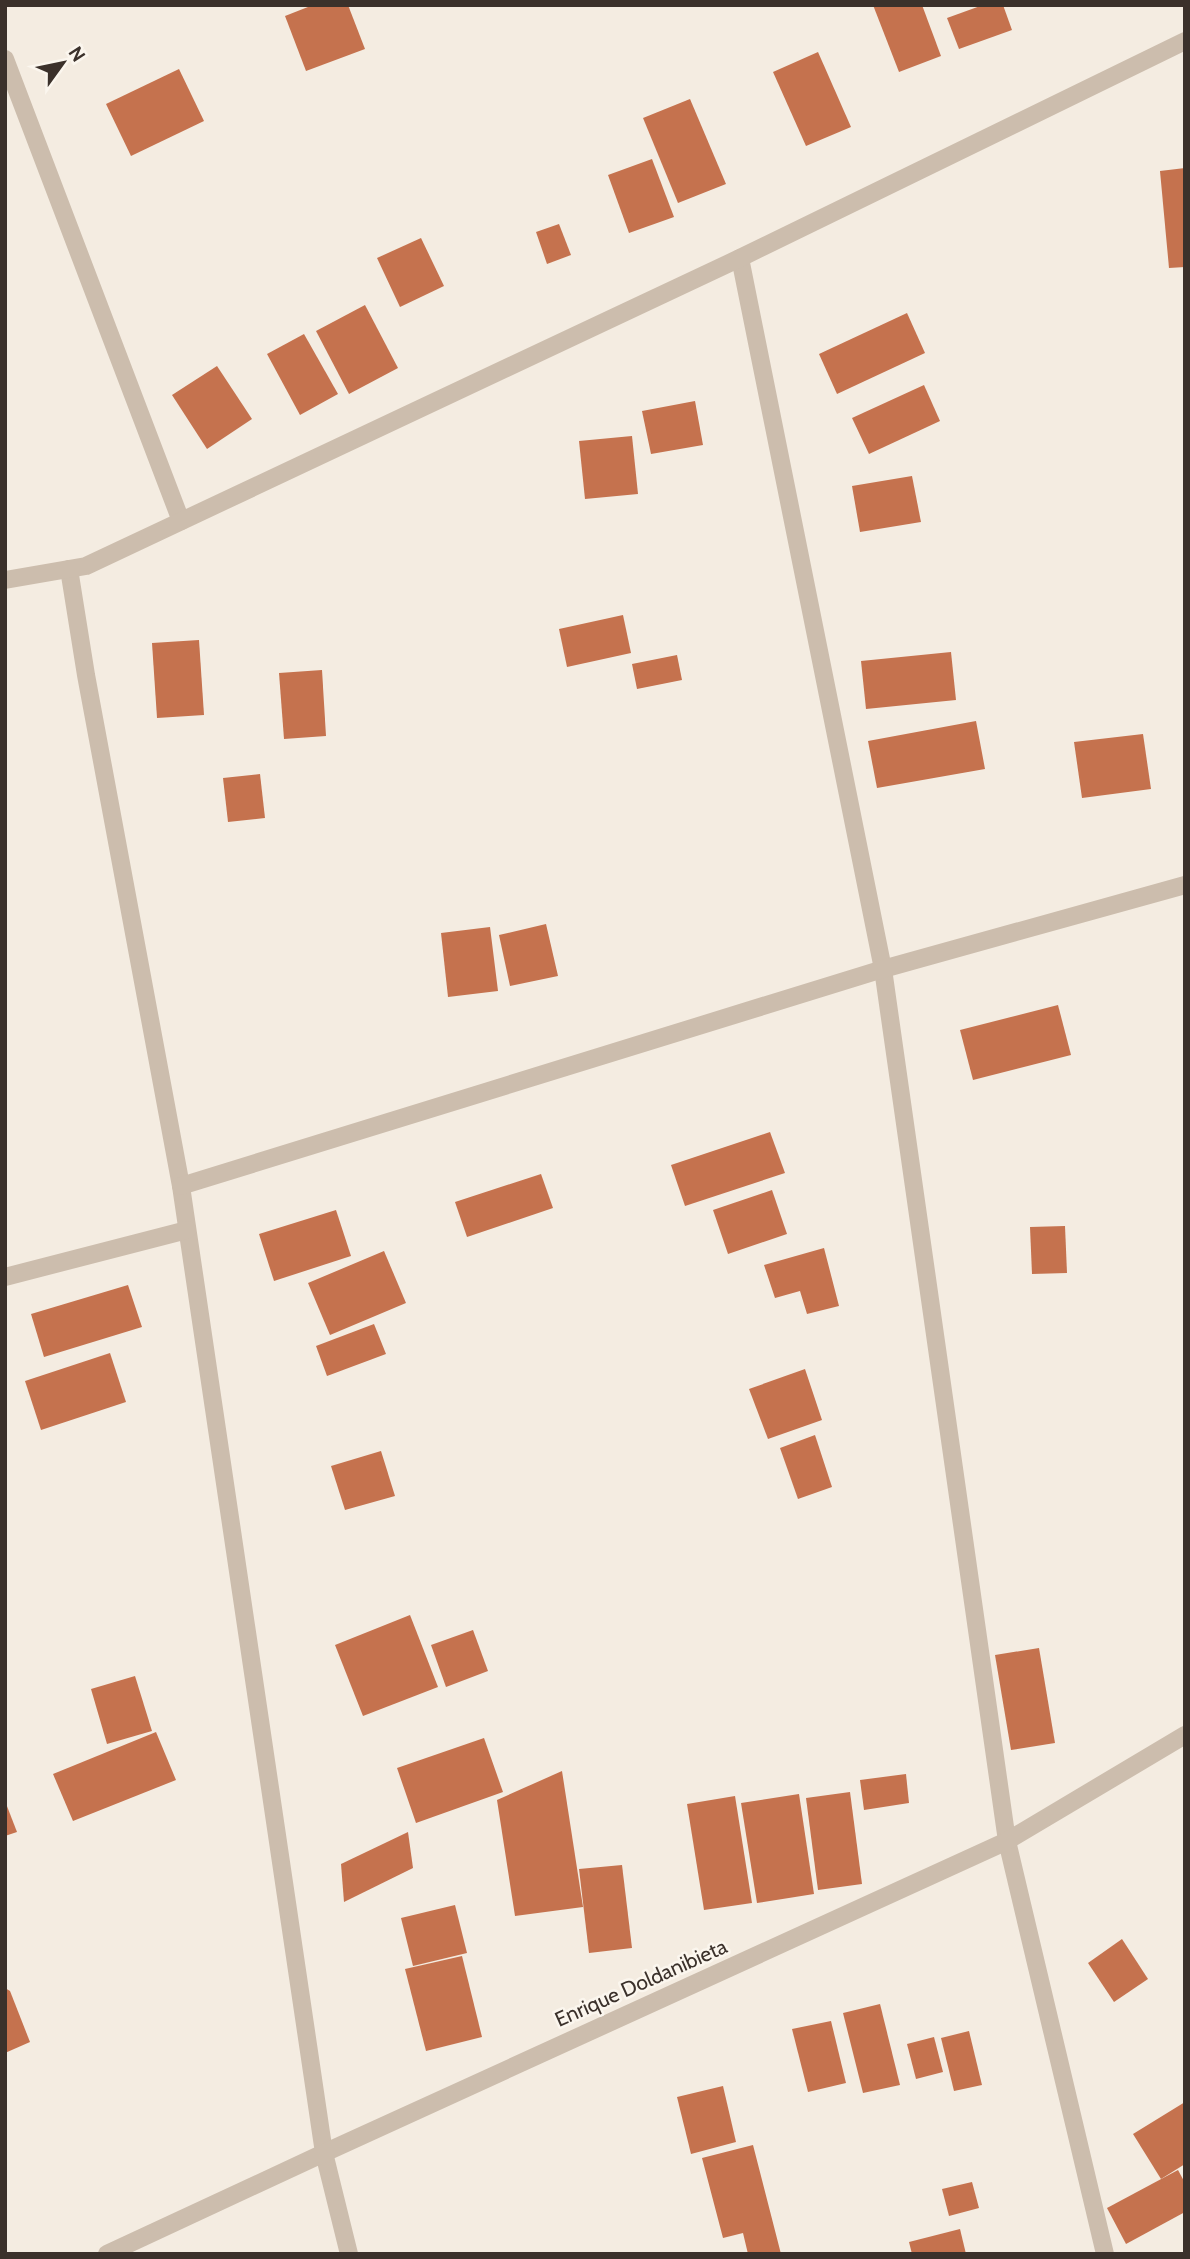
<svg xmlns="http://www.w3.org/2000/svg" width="1190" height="2259" viewBox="0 0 1190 2259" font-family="Cabin,sans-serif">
<rect width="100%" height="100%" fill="#f4ece1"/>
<g fill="#c5724e">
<path d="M 313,5 L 348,5 L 365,49 L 306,71 L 285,16 Z"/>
<path d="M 873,5 L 922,5 L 941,56 L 899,72 Z"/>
<path d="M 983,5 L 1003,5 L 1012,30 L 959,49 L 947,18 Z"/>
<path d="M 818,52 L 851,127 L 806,146 L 773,72 Z"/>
<path d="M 179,69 L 204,121 L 131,156 L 106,104 Z"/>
<path d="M 690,99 L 726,184 L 678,203 L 643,118 Z"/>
<path d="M 652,159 L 674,217 L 629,233 L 608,175 Z"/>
<path d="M 1185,168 L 1185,267 L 1169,268 L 1160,171 Z"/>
<path d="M 559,224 L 571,255 L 547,264 L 536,232 Z"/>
<path d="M 421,238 L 444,286 L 400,307 L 377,258 Z"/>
<path d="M 365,305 L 398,368 L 349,394 L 316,331 Z"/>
<path d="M 907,313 L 925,353 L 837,394 L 819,354 Z"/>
<path d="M 304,334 L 338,394 L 300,415 L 267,354 Z"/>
<path d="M 217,366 L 252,419 L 207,449 L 172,395 Z"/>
<path d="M 924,385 L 940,421 L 869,454 L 852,418 Z"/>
<path d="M 695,401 L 703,445 L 651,454 L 642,411 Z"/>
<path d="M 632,436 L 638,494 L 585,499 L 579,441 Z"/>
<path d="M 912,476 L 921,522 L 860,532 L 852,486 Z"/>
<path d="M 623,615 L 631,653 L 567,667 L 559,629 Z"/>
<path d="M 199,640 L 204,715 L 157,718 L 152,643 Z"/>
<path d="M 951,652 L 956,700 L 866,709 L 861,661 Z"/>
<path d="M 677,655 L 682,680 L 637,689 L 632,664 Z"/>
<path d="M 322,670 L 326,736 L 284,739 L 279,673 Z"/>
<path d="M 976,721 L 985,769 L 877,788 L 868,741 Z"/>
<path d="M 1143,734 L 1151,789 L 1082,798 L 1074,742 Z"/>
<path d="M 260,774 L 265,818 L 228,822 L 223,778 Z"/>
<path d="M 546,924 L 558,976 L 510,986 L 499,935 Z"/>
<path d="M 490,927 L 498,991 L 448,997 L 441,933 Z"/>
<path d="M 1058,1005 L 1071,1055 L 973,1080 L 960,1030 Z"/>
<path d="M 770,1132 L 785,1173 L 685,1206 L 671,1165 Z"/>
<path d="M 541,1174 L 553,1208 L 467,1237 L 455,1202 Z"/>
<path d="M 772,1190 L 787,1234 L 728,1254 L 713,1210 Z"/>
<path d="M 336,1210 L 351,1256 L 274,1281 L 259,1234 Z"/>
<path d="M 1065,1226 L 1067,1273 L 1032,1274 L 1030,1227 Z"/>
<path d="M 824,1248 L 839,1306 L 807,1314 L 800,1291 L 775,1298 L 764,1265 Z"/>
<path d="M 384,1251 L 406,1303 L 330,1335 L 308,1283 Z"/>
<path d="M 128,1285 L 142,1327 L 44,1357 L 31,1314 Z"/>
<path d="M 374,1324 L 386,1354 L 327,1376 L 316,1346 Z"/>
<path d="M 110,1353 L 126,1402 L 41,1430 L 25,1381 Z"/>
<path d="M 805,1369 L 822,1420 L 768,1439 L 749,1389 Z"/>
<path d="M 815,1435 L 832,1487 L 798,1499 L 780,1448 Z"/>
<path d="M 381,1451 L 395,1496 L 345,1510 L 331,1466 Z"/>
<path d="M 410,1615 L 438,1687 L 363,1716 L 335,1645 Z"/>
<path d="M 473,1630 L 488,1671 L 446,1687 L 431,1645 Z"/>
<path d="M 1039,1648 L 1055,1743 L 1011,1750 L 995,1655 Z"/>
<path d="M 135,1676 L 152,1731 L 107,1744 L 91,1689 Z"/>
<path d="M 156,1732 L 176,1780 L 73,1821 L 53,1774 Z"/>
<path d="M 484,1738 L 503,1792 L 416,1823 L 397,1768 Z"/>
<path d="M 562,1771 L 583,1907 L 515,1916 L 497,1800 Z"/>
<path d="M 906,1774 L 909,1803 L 864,1810 L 860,1780 Z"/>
<path d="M 850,1792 L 862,1884 L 818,1890 L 806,1798 Z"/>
<path d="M 799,1794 L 814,1894 L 757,1903 L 741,1803 Z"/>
<path d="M 735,1796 L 752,1903 L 704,1910 L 687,1804 Z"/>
<path d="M 5,1801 L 17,1832 L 5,1836 Z"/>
<path d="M 408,1832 L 413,1868 L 344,1902 L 341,1864 Z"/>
<path d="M 622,1865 L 632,1948 L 589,1953 L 579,1869 Z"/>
<path d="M 455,1905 L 467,1953 L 413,1966 L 401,1918 Z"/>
<path d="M 1122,1939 L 1148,1979 L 1114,2002 L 1088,1963 Z"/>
<path d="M 462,1956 L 482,2037 L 426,2051 L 405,1969 Z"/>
<path d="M 5,1988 L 10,1991 L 30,2042 L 5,2053 Z"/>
<path d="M 880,2004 L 900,2085 L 863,2093 L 843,2013 Z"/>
<path d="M 831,2021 L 846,2083 L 808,2092 L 792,2029 Z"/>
<path d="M 969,2031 L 982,2085 L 954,2091 L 941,2038 Z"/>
<path d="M 934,2037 L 943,2072 L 916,2079 L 907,2044 Z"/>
<path d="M 723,2086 L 736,2142 L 691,2154 L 677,2097 Z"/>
<path d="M 1185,2102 L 1185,2164 L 1161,2179 L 1133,2134 Z"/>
<path d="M 753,2145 L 781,2254 L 748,2254 L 743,2233 L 723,2238 L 702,2158 Z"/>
<path d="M 1178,2170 L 1185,2183 L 1185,2212 L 1126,2244 L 1107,2208 Z"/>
<path d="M 972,2182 L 979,2208 L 949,2216 L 942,2189 Z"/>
<path d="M 960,2229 L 966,2254 L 912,2254 L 909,2242 Z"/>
</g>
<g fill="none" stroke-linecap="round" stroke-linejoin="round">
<g stroke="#ccbdad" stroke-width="18">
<path d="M 5,59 L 181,521"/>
<path d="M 740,258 L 883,969 L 1007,1841 L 1105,2254"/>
<path d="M 69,569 L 86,675 L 181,1186 L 324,2153 L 349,2254"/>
<path d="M 5,580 L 86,566 L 740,258 L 1185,41"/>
<path d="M 181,1186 L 883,969 L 1185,885"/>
<path d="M 5,1277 L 187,1230"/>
<path d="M 107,2254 L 324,2153 L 1007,1841 L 1185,1735"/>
</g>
</g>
<g text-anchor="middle" stroke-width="5" stroke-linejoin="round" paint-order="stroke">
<g font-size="21" fill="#3b312b" stroke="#fbf6ee">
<text transform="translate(641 1983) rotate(-24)" y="7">Enrique Doldanibieta</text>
</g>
</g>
<rect width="1190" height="2259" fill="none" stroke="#3b312b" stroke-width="14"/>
<g transform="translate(63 63) rotate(57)" stroke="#fbf6ee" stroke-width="5" paint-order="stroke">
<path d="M0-5L12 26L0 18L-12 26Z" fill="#3b312b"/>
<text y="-10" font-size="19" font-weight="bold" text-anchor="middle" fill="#3b312b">N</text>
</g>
</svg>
